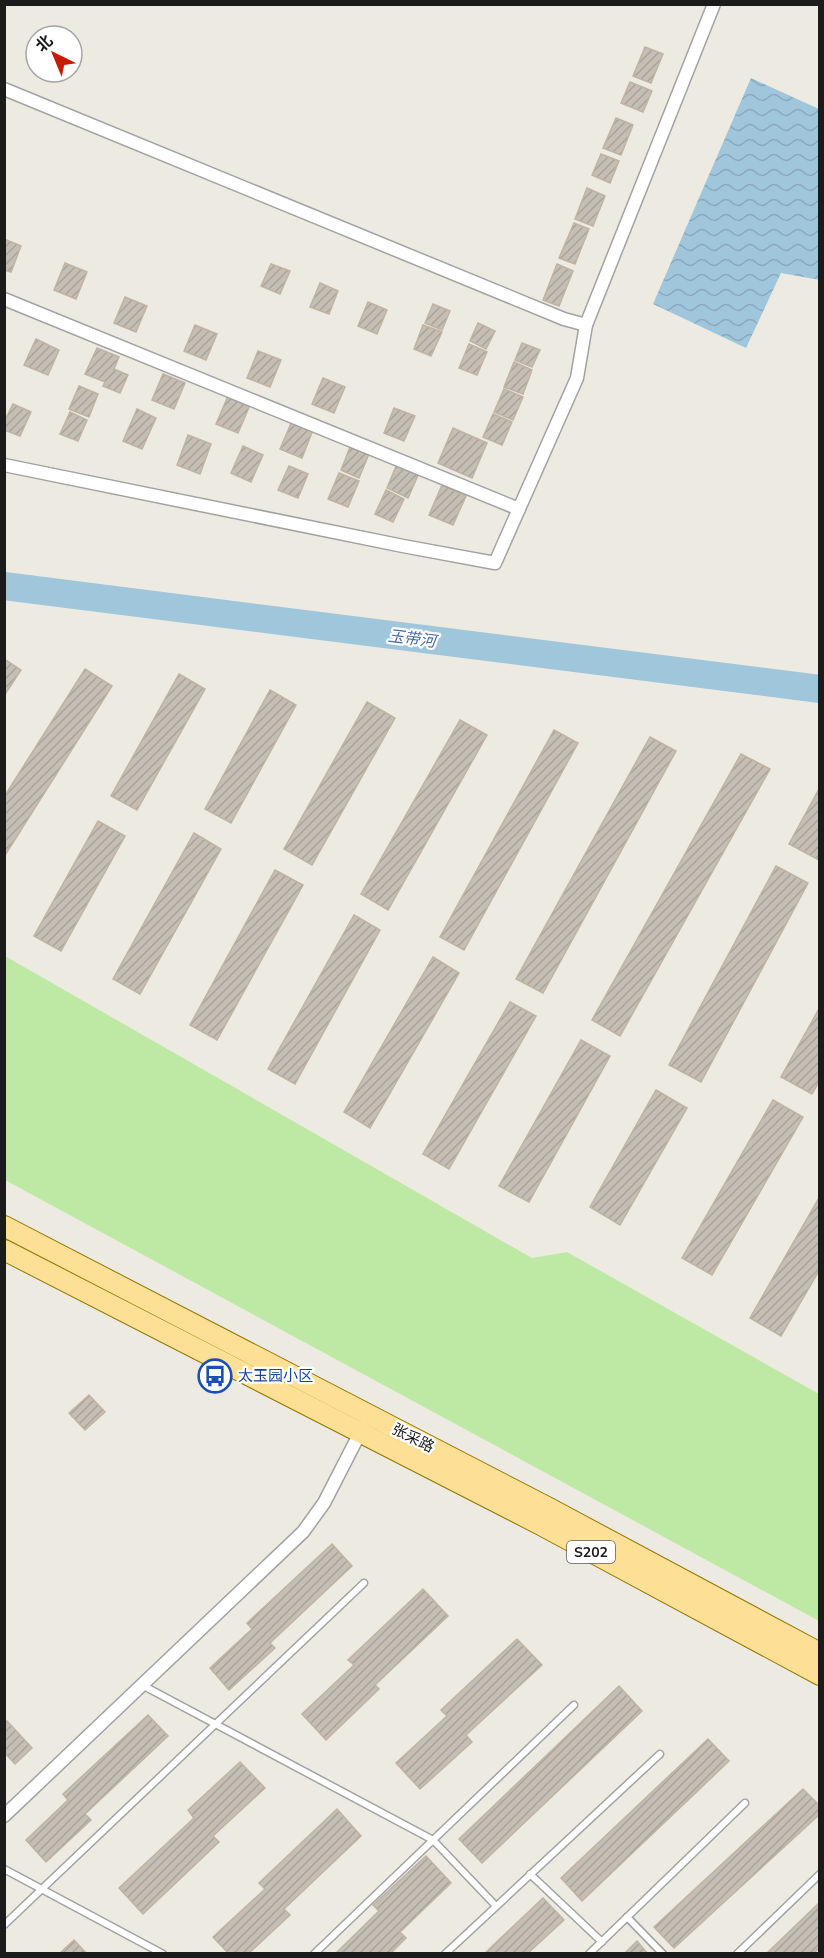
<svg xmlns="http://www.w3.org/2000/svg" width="824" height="1958" viewBox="0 0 824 1958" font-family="'Nunito Sans','Noto Sans SC',sans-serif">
<defs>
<pattern id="water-waves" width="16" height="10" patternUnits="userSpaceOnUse" patternTransform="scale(1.5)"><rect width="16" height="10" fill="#a0c6dc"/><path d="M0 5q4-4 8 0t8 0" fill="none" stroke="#89aabc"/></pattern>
<pattern id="building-hatch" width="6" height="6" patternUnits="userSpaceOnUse" patternTransform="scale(1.5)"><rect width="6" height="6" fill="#c5beb4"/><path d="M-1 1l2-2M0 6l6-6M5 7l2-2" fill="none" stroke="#a9a39a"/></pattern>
</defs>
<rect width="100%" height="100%" fill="#edebe1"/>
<path fill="#bde9a5" d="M 5,956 L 532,1258 L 567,1252 L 819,1394 L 819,1621 L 5,1180 Z"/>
<path fill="url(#water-waves)" d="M 751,78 L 819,109 L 820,280 L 781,273 L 746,348 L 653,304 Z"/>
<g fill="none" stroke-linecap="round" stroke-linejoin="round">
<path stroke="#a0c6dc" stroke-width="28" d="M 4,586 L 820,689"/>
</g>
<g fill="url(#building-hatch)" stroke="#bfb3a3" stroke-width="1.5">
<path d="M 645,47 L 663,54 L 651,83 L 633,76 Z"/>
<path d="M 630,82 L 652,91 L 643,112 L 621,103 Z"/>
<path d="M 616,118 L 633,125 L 621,155 L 603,148 Z"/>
<path d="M 601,154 L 619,161 L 610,183 L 592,175 Z"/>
<path d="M 587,188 L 605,196 L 593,226 L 575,219 Z"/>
<path d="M 574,223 L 589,229 L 575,264 L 559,258 Z"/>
<path d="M 4,239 L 21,246 L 11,272 L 4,270 Z"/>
<path d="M 65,263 L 87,272 L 76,299 L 54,290 Z"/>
<path d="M 271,264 L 290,271 L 280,294 L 261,286 Z"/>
<path d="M 557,264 L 573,271 L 559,306 L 543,300 Z"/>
<path d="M 320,283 L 338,291 L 329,314 L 310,307 Z"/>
<path d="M 125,297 L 147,306 L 136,332 L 114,323 Z"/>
<path d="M 368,302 L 387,310 L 377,334 L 358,326 Z"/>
<path d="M 433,304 L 450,311 L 442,330 L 425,323 Z"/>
<path d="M 478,323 L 495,331 L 486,349 L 470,341 Z"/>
<path d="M 195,325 L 217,334 L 206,360 L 184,351 Z"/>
<path d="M 423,325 L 442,332 L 431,356 L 414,349 Z"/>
<path d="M 36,339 L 59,350 L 48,375 L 24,365 Z"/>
<path d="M 522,343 L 540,350 L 532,367 L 515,360 Z"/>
<path d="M 469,344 L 487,352 L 477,375 L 459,368 Z"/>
<path d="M 97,348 L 119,357 L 114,369 L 128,375 L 120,393 L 103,386 L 105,382 L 85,374 Z"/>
<path d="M 258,351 L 281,360 L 270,387 L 247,378 Z"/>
<path d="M 514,362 L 532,370 L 523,394 L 504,387 Z"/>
<path d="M 163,374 L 185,383 L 174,409 L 152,400 Z"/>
<path d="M 323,378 L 345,387 L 334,413 L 312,404 Z"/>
<path d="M 79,386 L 98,394 L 89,417 L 69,409 Z"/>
<path d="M 504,389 L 523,397 L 513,420 L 494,412 Z"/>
<path d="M 228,396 L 250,405 L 238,433 L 216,424 Z"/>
<path d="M 13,404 L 31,412 L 20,436 L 4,430 L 4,422 Z"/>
<path d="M 394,408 L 415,416 L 404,441 L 384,433 Z"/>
<path d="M 137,409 L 156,418 L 142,449 L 123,441 Z"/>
<path d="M 70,412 L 87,420 L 78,441 L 60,434 Z"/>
<path d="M 493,414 L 512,422 L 502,445 L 483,437 Z"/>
<path d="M 292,421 L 313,430 L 302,458 L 280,449 Z"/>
<path d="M 453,428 L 487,443 L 472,478 L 438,463 Z"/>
<path d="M 188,435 L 211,444 L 200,474 L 177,465 Z"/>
<path d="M 243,446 L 263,455 L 251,482 L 231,473 Z"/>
<path d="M 350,447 L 369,454 L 359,478 L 341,470 Z"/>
<path d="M 397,464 L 419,473 L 408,498 L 387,488 Z"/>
<path d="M 289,466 L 308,474 L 298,498 L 278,490 Z"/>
<path d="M 339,473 L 359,481 L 348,507 L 328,499 Z"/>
<path d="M 442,485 L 466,496 L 453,525 L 429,515 Z"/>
<path d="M 386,490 L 404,499 L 393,522 L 375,514 Z"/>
<path d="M 4,659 L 21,670 L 4,696 Z"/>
<path d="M 85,669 L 112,686 L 4,857 L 4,797 Z"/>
<path d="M 179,674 L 205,689 L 137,810 L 111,796 Z"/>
<path d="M 270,690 L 296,705 L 231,823 L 205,809 Z"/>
<path d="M 367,702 L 395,718 L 312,865 L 284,849 Z"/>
<path d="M 460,720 L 487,735 L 388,910 L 361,894 Z"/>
<path d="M 554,730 L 578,743 L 464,950 L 440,937 Z"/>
<path d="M 650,737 L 676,751 L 543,993 L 516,979 Z"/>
<path d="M 741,754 L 770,769 L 620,1036 L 592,1020 Z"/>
<path d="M 820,787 L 820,859 L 819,860 L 789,844 Z"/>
<path d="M 98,821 L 125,836 L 61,951 L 34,936 Z"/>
<path d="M 194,833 L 221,849 L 140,994 L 113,979 Z"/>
<path d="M 776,866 L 808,883 L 701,1082 L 669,1065 Z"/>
<path d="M 275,870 L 303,885 L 217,1040 L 190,1025 Z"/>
<path d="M 354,915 L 380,930 L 295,1084 L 268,1069 Z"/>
<path d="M 433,957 L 459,973 L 370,1128 L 344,1112 Z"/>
<path d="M 510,1002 L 536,1016 L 449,1169 L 423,1154 Z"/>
<path d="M 820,1007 L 820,1080 L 812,1094 L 781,1077 Z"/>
<path d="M 581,1040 L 610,1056 L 529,1202 L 499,1186 Z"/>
<path d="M 656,1090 L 687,1108 L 620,1225 L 590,1207 Z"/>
<path d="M 773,1100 L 803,1117 L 712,1275 L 682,1258 Z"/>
<path d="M 820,1196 L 820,1269 L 781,1336 L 750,1318 Z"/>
<path d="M 89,1395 L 105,1412 L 85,1430 L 69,1413 Z"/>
<path d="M 332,1544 L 352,1566 L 270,1643 L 275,1648 L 229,1690 L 210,1668 L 252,1629 L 247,1623 Z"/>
<path d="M 423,1589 L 448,1616 L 375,1685 L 379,1689 L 326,1740 L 302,1714 L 354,1665 L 348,1660 Z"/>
<path d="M 517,1639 L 542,1665 L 466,1735 L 472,1742 L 420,1789 L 396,1763 L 447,1716 L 441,1710 Z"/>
<path d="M 619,1686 L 642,1711 L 482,1863 L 459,1839 Z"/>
<path d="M 148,1715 L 168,1736 L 85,1814 L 91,1820 L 46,1862 L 26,1840 L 68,1800 L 63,1794 Z"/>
<path d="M 7,1721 L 32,1748 L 15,1764 L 4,1752 L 4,1723 Z"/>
<path d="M 708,1739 L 729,1761 L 582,1901 L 561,1878 Z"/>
<path d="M 240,1762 L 265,1788 L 213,1836 L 219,1842 L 143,1914 L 119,1888 L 194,1818 L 188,1810 Z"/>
<path d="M 803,1789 L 820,1806 L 820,1814 L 674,1948 L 654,1927 Z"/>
<path d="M 337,1809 L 361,1836 L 284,1909 L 290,1915 L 248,1954 L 229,1954 L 213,1937 L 265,1889 L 259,1883 Z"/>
<path d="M 426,1856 L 451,1883 L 400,1932 L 406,1938 L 390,1954 L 335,1954 L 379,1911 L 373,1905 Z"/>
<path d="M 543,1898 L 564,1920 L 527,1954 L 484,1954 Z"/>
<path d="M 820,1902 L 820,1947 L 813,1954 L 766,1954 Z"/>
<path d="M 74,1940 L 87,1954 L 59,1954 Z"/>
<path d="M 637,1941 L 648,1954 L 624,1954 Z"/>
</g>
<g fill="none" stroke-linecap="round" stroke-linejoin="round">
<g stroke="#a2a2a2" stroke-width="9">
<g id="lane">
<path d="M 142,1685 L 433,1840 L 314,1954"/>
<path d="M 4,1869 L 163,1954"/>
<path d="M 530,1874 L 602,1942"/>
<path d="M 496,1906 L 433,1840 L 574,1705"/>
<path d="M 627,1917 L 663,1954"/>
<path d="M 4,1925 L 364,1583"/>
<path d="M 445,1954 L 660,1754"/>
<path d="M 589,1954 L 745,1803"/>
<path d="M 737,1954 L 820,1874"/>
</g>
</g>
<g stroke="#a2a2a2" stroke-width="15">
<g id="street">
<path d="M 4,89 L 564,319 L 586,325"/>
<path d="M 4,299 L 519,509"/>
<path d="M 4,465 L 403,546 L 495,563 L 577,378 L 586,325 L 714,4"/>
<path d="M 4,1816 L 303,1532 L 324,1503 L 363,1427"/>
</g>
</g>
<g stroke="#937600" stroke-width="22">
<g id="primary">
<path d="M 4,1226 L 549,1508 L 820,1653"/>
<path d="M 4,1250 L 541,1525 L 820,1675"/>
</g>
</g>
<use href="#lane" stroke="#fff" stroke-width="6"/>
<use href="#street" stroke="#fff" stroke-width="12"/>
<use href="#primary" stroke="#fddf96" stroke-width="20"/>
</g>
<defs>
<g id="bus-ring" transform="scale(1.725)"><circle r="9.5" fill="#fff" stroke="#1a4fb4" stroke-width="1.5"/><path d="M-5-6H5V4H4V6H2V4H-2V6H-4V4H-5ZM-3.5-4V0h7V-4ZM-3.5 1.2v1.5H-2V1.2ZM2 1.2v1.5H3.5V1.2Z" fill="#1a4fb4"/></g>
</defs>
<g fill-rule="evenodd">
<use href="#bus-ring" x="215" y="1376"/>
</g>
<g text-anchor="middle" stroke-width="4.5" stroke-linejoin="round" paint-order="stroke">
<rect fill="#fff" stroke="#5f5f5f" stroke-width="1.5" x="567" y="1541" width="48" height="22" rx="4.5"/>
<g font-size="14" font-weight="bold" fill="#1b1b1b">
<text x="591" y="1557">S202</text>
</g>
<g font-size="15" fill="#164399" stroke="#fff" text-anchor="start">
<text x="238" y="1381">太玉园小区</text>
</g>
<g font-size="15" fill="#1b1b1b" stroke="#fff">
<text transform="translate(413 1438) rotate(27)" y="5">张采路</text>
</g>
<g font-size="16" font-style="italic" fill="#476cac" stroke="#fff">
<text transform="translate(412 638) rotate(7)" y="6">玉带河</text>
</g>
</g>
<rect width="824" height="1958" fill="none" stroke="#1b1b1b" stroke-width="12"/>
<g transform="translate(54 54) rotate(317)"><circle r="28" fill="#ffffff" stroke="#a4a4a4" stroke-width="1.5"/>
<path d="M0-4.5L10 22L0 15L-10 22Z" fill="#c71b00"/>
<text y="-9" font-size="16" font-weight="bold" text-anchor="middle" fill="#1b1b1b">北</text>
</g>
</svg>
